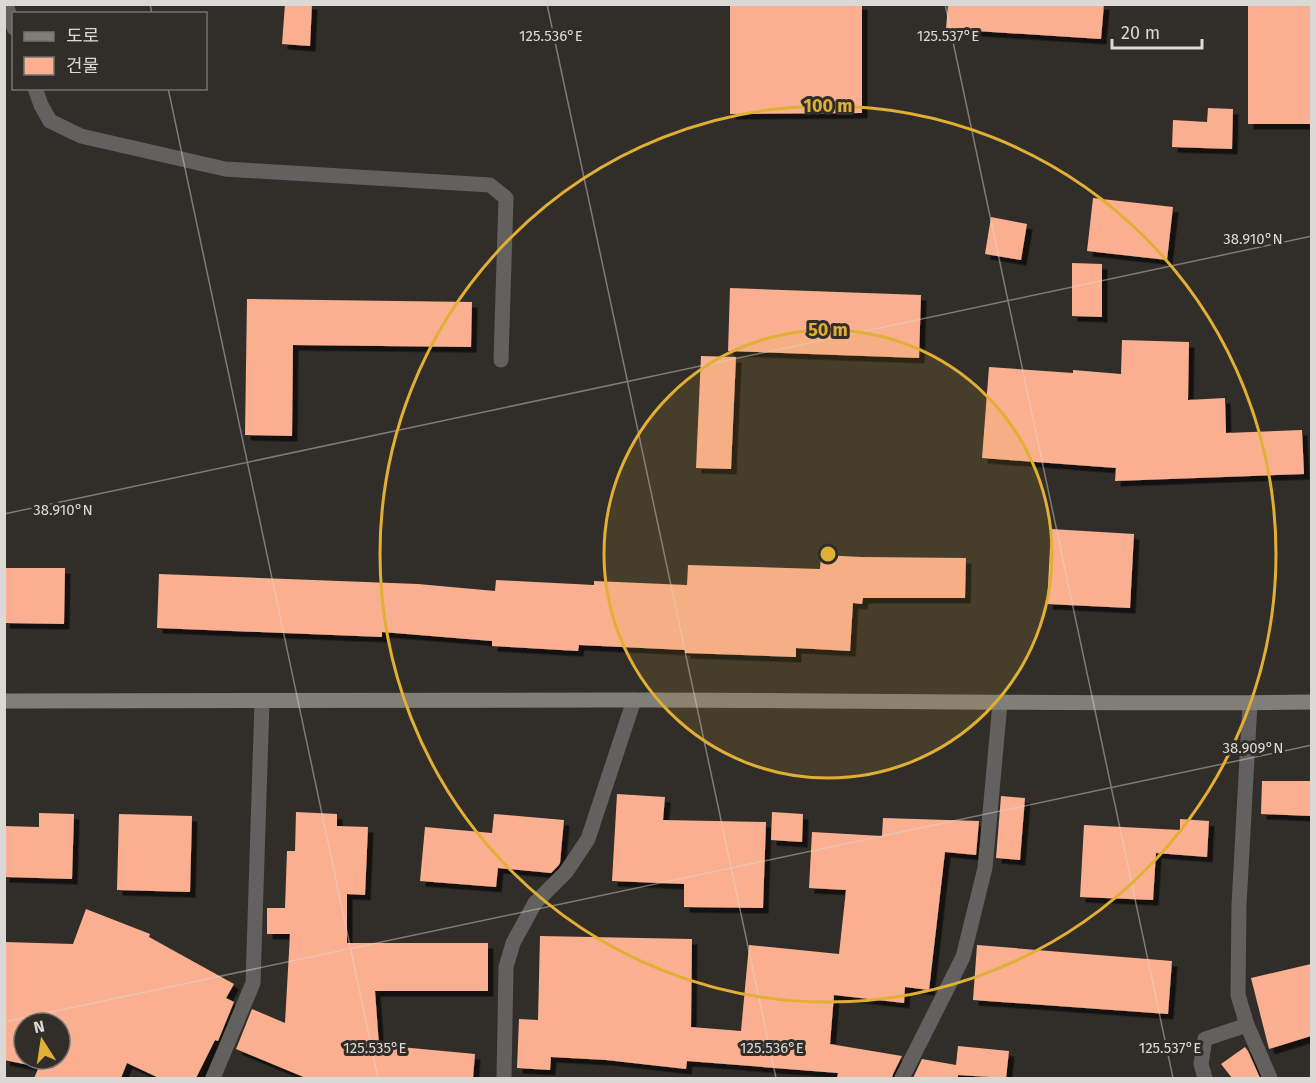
<svg xmlns="http://www.w3.org/2000/svg" width="1316" height="1083" viewBox="0 0 1316 1083" font-family="'Fira Sans','Noto Sans KR',sans-serif">
<defs>
<filter id="shadow"><feDropShadow dx="5.5" dy="5.5" stdDeviation="0" flood-color="#0009"/></filter>
</defs>
<rect width="100%" height="100%" fill="#312e29"/>
<g fill="#fab090" fill-rule="evenodd" filter="url(#shadow)">
<path d="M 285,4 L 312,4 L 310,46 L 282,44 Z"/>
<path d="M 730,4 L 862,4 L 862,113 L 730,114 Z"/>
<path d="M 948,4 L 1104,4 L 1101,39 L 946,29 Z"/>
<rect x="1248" y="4" width="63" height="120"/>
<path d="M 1208,108 L 1233,109 L 1232,149 L 1172,147 L 1173,120 L 1207,122 Z"/>
<path d="M 1093,198 L 1173,207 L 1167,260 L 1087,251 Z"/>
<path d="M 991,217 L 1027,224 L 1021,260 L 985,254 Z"/>
<path d="M 1072,263 L 1102,264 L 1102,317 L 1072,316 Z"/>
<path d="M 730,288 L 921,295 L 919,358 L 728,351 Z"/>
<path d="M 247,299 L 472,302 L 471,347 L 293,345 L 292,436 L 245,435 Z"/>
<path d="M 1122,340 L 1189,342 L 1188,400 L 1225,398 L 1226,433 L 1302,430 L 1304,474 L 1115,481 L 1116,468 L 982,458 L 989,367 L 1073,373 L 1073,370 L 1121,374 Z"/>
<path d="M 701,356 L 736,357 L 731,469 L 696,468 Z"/>
<path d="M 1051,529 L 1134,534 L 1130,608 L 1047,604 Z"/>
<path d="M 821,555 L 862,557 L 966,558 L 965,598 L 863,598 L 862,604 L 853,603 L 850,651 L 796,648 L 796,657 L 685,653 L 685,650 L 579,645 L 578,651 L 492,646 L 492,641 L 382,632 L 382,637 L 157,628 L 159,574 L 418,584 L 495,591 L 496,580 L 594,585 L 594,581 L 687,585 L 688,565 L 820,569 Z"/>
<path d="M 4,568 L 65,568 L 64,624 L 4,623 Z"/>
<path d="M 1262,781 L 1311,781 L 1311,816 L 1261,814 Z"/>
<path d="M 617,794 L 665,797 L 663,820 L 766,822 L 763,908 L 684,907 L 684,884 L 612,881 Z"/>
<path d="M 1001,796 L 1025,798 L 1020,860 L 996,858 Z"/>
<path d="M 296,812 L 337,814 L 337,826 L 368,827 L 365,895 L 347,894 L 347,943 L 488,943 L 488,991 L 375,991 L 379,1045 L 475,1054 L 473,1078 L 306,1078 L 236,1049 L 252,1009 L 285,1023 L 290,934 L 267,934 L 267,908 L 285,908 L 287,851 L 295,851 Z"/>
<path d="M 772,812 L 803,814 L 802,842 L 771,840 Z"/>
<path d="M 39,813 L 74,814 L 72,879 L 4,877 L 4,826 L 39,827 Z"/>
<path d="M 119,814 L 192,816 L 190,892 L 117,890 Z"/>
<path d="M 494,814 L 564,820 L 560,863 L 558,866 L 551,873 L 498,868 L 496,887 L 420,881 L 425,827 L 492,833 Z"/>
<path d="M 883,818 L 979,821 L 976,855 L 945,852 L 929,990 L 905,987 L 904,1003 L 834,995 L 830,1044 L 902,1056 L 893,1074 L 892,1078 L 837,1078 L 838,1073 L 687,1061 L 686,1069 L 606,1060 L 551,1057 L 550,1070 L 517,1068 L 519,1019 L 538,1020 L 540,936 L 692,939 L 691,1027 L 741,1031 L 749,945 L 839,954 L 846,890 L 809,888 L 812,832 L 882,836 Z"/>
<path d="M 1180,819 L 1209,821 L 1207,857 L 1156,853 L 1153,900 L 1080,897 L 1084,825 L 1180,830 Z"/>
<path d="M 86,909 L 150,934 L 149,937 L 234,984 L 226,998 L 234,1002 L 218,1041 L 215,1040 L 196,1078 L 159,1078 L 127,1063 L 121,1078 L 34,1078 L 39,1067 L 4,1060 L 4,942 L 73,944 ZM 24,1023 L 60,1023 L 60,1059 L 24,1059 Z"/>
<path d="M 977,945 L 1172,961 L 1168,1014 L 973,1000 Z"/>
<path d="M 1311,964 L 1311,1036 L 1269,1049 L 1251,978 Z"/>
<path d="M 958,1046 L 1009,1051 L 1006,1078 L 958,1075 L 958,1078 L 913,1078 L 922,1059 L 956,1065 Z"/>
<path d="M 1245,1047 L 1248,1051 L 1260,1078 L 1232,1078 L 1221,1064 Z"/>
</g>
<g fill="none" stroke-linecap="round" stroke-linejoin="round">
<g stroke="#63615f" stroke-width="15">
<path d="M 6,4 L 14,28"/>
<path d="M 35,88 L 41,105 L 50,121 L 81,136 L 225,169 L 490,185 L 506,198 L 501,360"/>
</g>
<g stroke="#63615f" stroke-width="15">
<path d="M 1250,703 L 1239,905 L 1238,995 L 1247,1025 L 1270,1078"/>
<path d="M 213,1078 L 253,983 L 262,702"/>
<path d="M 504,1078 L 506,967 L 513,943 L 535,903 L 566,872 L 588,839 L 634,700"/>
<path d="M 902,1078 L 963,957 L 985,868 L 1000,703"/>
<path d="M 1205,1078 L 1201,1064 L 1205,1039 L 1247,1025"/>
</g>
<path stroke="#807e79" stroke-width="15" d="M 4,701 C 215,702 425,699 635,700 C 861,700 1086,705 1312,702"/>
</g>
<path fill="none" stroke="#dbd9d6" stroke-width="1.5" stroke-opacity="0.45" d="M 150,4 L 152,14M 547,4 L 776,1078M 945,4 L 1173,1078M 4,5 L 6,4M 168,88 L 378,1078M 4,514 L 1312,236M 4,1022 L 1312,745"/>
<circle cx="828" cy="554" r="224" fill="#e1af34" fill-opacity=".12"/>
<g fill="none" stroke="#e1af34" stroke-width="3">
<circle cx="828" cy="554" r="224"/>
<circle cx="828" cy="554" r="448"/>
</g>
<g font-size="15" text-anchor="middle" fill="#dbd9d6" stroke="#312e29" stroke-width="6" stroke-linejoin="round" paint-order="stroke">
<text x="551" y="41">125.536°E</text>
<text x="948" y="41">125.537°E</text>
<text x="1253" y="244">38.910°N</text>
<text x="63" y="515">38.910°N</text>
<text x="1253" y="753">38.909°N</text>
<text x="375" y="1053">125.535°E</text>
<text x="772" y="1053">125.536°E</text>
<text x="1170" y="1053">125.537°E</text>
</g>
<circle cx="828" cy="554" r="9" fill="#e1af34" stroke="#312e29" stroke-width="3"/>
<g font-size="18" text-anchor="middle" font-weight="bold" fill="#e1af34" stroke="#312e29" stroke-width="6" stroke-linejoin="round" paint-order="stroke">
<text x="828" y="112">100 m</text>
<text x="828" y="336">50 m</text>
</g>
<rect width="1316" height="1083" fill="none" stroke="#dbd9d6" stroke-width="12"/>
<rect x="12" y="12" width="195" height="78" fill="#312e29" stroke="#75726e" stroke-width="1.5"/>
<rect x="24" y="32" width="30" height="9" fill="#807e79" stroke="#75726e" stroke-width="1.5"/>
<text x="66" y="42" font-size="18" fill="#dbd9d6">도로</text>
<rect x="24" y="57" width="30" height="18" fill="#fab090" stroke="#75726e" stroke-width="1.5"/>
<text x="66" y="72" font-size="18" fill="#dbd9d6">건물</text>
<g transform="translate(42 1041) rotate(348)"><circle r="28" fill="#312e29" stroke="#75726e" stroke-width="1.5"/>
<path d="M0-4.5L10 22L0 15L-10 22Z" fill="#e1af34"/>
<text y="-9" font-size="16" font-weight="bold" text-anchor="middle" fill="#dbd9d6">N</text>
</g>
<path d="M1112 39v9h90v-9" fill="none" stroke="#dbd9d6" stroke-width="3"/>
<text x="1121" y="39" font-size="18" fill="#dbd9d6" stroke="#312e29" stroke-width="4.5" paint-order="stroke">20 m</text>
</svg>
